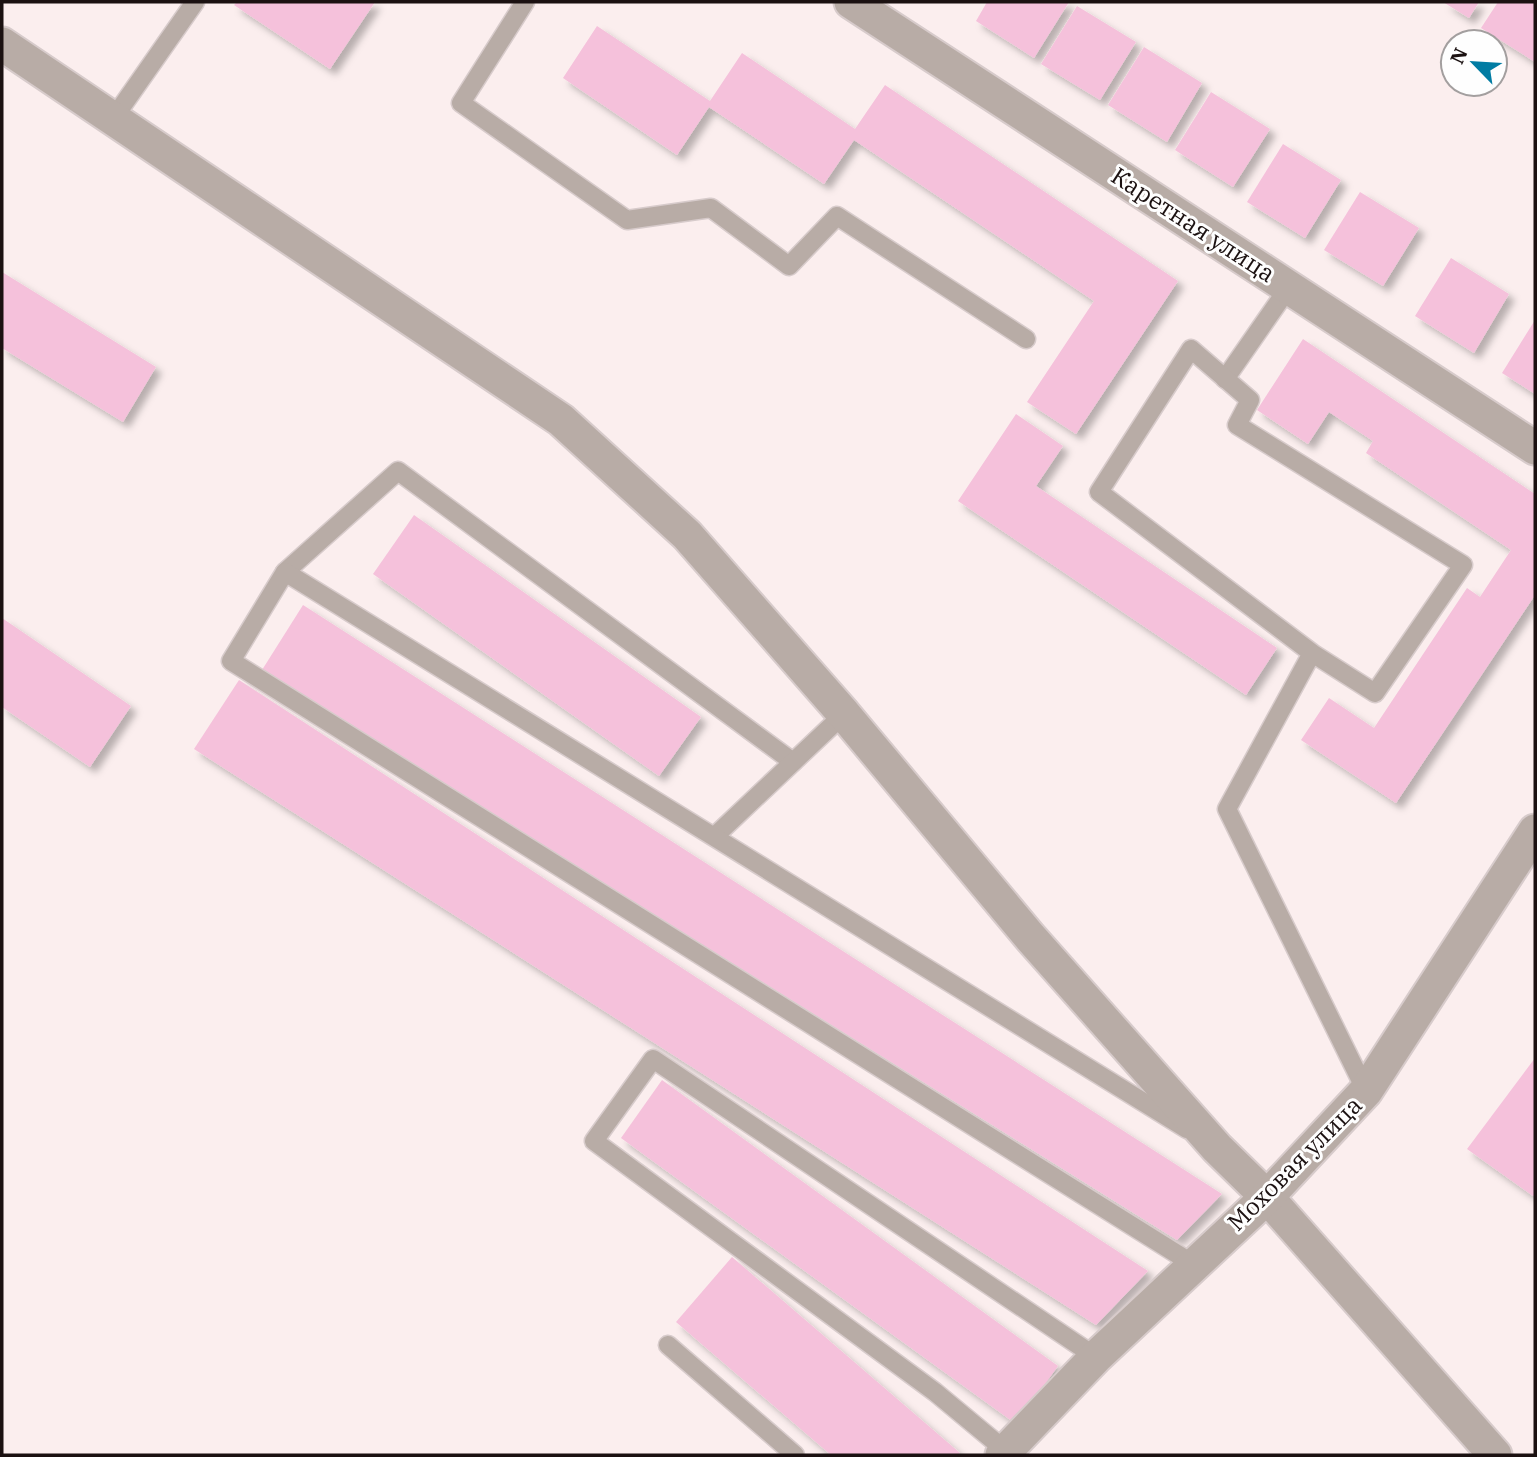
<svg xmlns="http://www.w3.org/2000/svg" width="1537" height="1457" viewBox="0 0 1537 1457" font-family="'IBM Plex Serif',serif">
<defs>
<filter id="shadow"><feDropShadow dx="6" dy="6" stdDeviation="3.5" flood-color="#0004"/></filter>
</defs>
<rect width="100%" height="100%" fill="#fbeeee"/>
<g fill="#f5c1db" filter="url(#shadow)">
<path d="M 237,2 L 375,2 L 330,69 L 234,5 Z"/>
<path d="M 987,2 L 1069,2 L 1034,58 L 976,21 Z"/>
<path d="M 1443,2 L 1479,2 L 1469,18 Z"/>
<path d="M 1498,2 L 1535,2 L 1535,62 L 1481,28 Z"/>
<path d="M 1077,6 L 1136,42 L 1100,100 L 1041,64 Z"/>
<path d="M 597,26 L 710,101 L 742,53 L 855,129 L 885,85 L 1178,281 L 1076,434 L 1027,402 L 1094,301 L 854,140 L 824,184 L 709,107 L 677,155 L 563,78 Z"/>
<path d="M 1144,47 L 1202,83 L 1167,142 L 1108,105 Z"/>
<path d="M 1211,92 L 1270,129 L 1233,187 L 1175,150 Z"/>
<path d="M 1283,144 L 1341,180 L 1305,238 L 1247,202 Z"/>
<path d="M 1360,192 L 1419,228 L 1383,286 L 1324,250 Z"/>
<path d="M 1451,258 L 1509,294 L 1474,353 L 1415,316 Z"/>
<path d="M 2,272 L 156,367 L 123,422 L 2,348 Z"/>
<path d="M 1535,320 L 1535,394 L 1502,373 Z"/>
<path d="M 1303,339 L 1535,494 L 1535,595 L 1396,803 L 1301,740 L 1329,698 L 1374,728 L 1467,588 L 1480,597 L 1511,550 L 1366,453 L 1373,441 L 1329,412 L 1308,444 L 1257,410 Z"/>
<path d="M 1016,414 L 1063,446 L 1036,486 L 1277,648 L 1246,695 L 958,501 Z"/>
<path d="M 414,515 L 701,717 L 659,776 L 373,574 Z"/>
<path d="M 303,605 L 1222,1194 L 1177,1240 L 262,670 Z"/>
<path d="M 2,618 L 131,706 L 90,767 L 2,707 Z"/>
<path d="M 239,680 L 1148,1271 L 1096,1325 L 194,749 Z"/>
<path d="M 1535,1058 L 1535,1193 L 1533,1196 L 1467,1149 Z"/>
<path d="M 662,1080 L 1058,1366 L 1016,1424 L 621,1138 Z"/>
<path d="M 732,1257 L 960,1453 L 958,1455 L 831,1455 L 676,1322 Z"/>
</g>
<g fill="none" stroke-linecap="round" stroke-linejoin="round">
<g stroke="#d7cbcb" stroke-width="21">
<g id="service">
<path d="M 525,2 L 461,103 L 627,220 L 711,208 L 789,266 L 837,216 L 1026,339"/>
<path d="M 113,119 L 195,2"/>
<path d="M 1225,379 L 1289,287"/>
<path d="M 285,572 L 398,471 L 793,762"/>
<path d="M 1312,653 L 1099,492 L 1191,349 L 1250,400 L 1237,425 L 1463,565 L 1375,693 L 1312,653 L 1227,809 L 1366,1091"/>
<path d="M 715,836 L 844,714"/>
<path d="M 1187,1129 L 285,572 L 231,661 L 1193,1264"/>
<path d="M 668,1345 L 795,1455"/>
<path d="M 1006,1451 L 935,1392 L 594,1141 L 653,1059 L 1096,1357"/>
</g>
</g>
<g stroke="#d7cbcb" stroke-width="37">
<g id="minor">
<path d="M 851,2 L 1535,448"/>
<path d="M 2,44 L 561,420 L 687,535 L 844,714 L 1030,937 L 1217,1148 L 1267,1197 L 1495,1455"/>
<path d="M 1002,1455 L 1096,1357 L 1267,1197 L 1366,1091 L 1535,831"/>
</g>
</g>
<use href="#service" stroke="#b8aca6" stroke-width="18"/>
<use href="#minor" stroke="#b8aca6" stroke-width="33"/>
</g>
<g text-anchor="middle" stroke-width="6" stroke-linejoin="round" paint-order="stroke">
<g font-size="24" fill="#1b1111" stroke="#fefefe">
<text transform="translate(1193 225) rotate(33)" y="8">Каретная улица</text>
<text transform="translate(1295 1164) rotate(-45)" y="8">Моховая улица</text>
</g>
</g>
<rect width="1537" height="1457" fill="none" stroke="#1b1111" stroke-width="7"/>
<g transform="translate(1474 63) rotate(295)"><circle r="33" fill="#fefefe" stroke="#a39f9f" stroke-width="2"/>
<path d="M0-5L12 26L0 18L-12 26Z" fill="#017ca3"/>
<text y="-10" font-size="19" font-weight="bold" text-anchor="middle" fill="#1b1111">N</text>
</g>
</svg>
